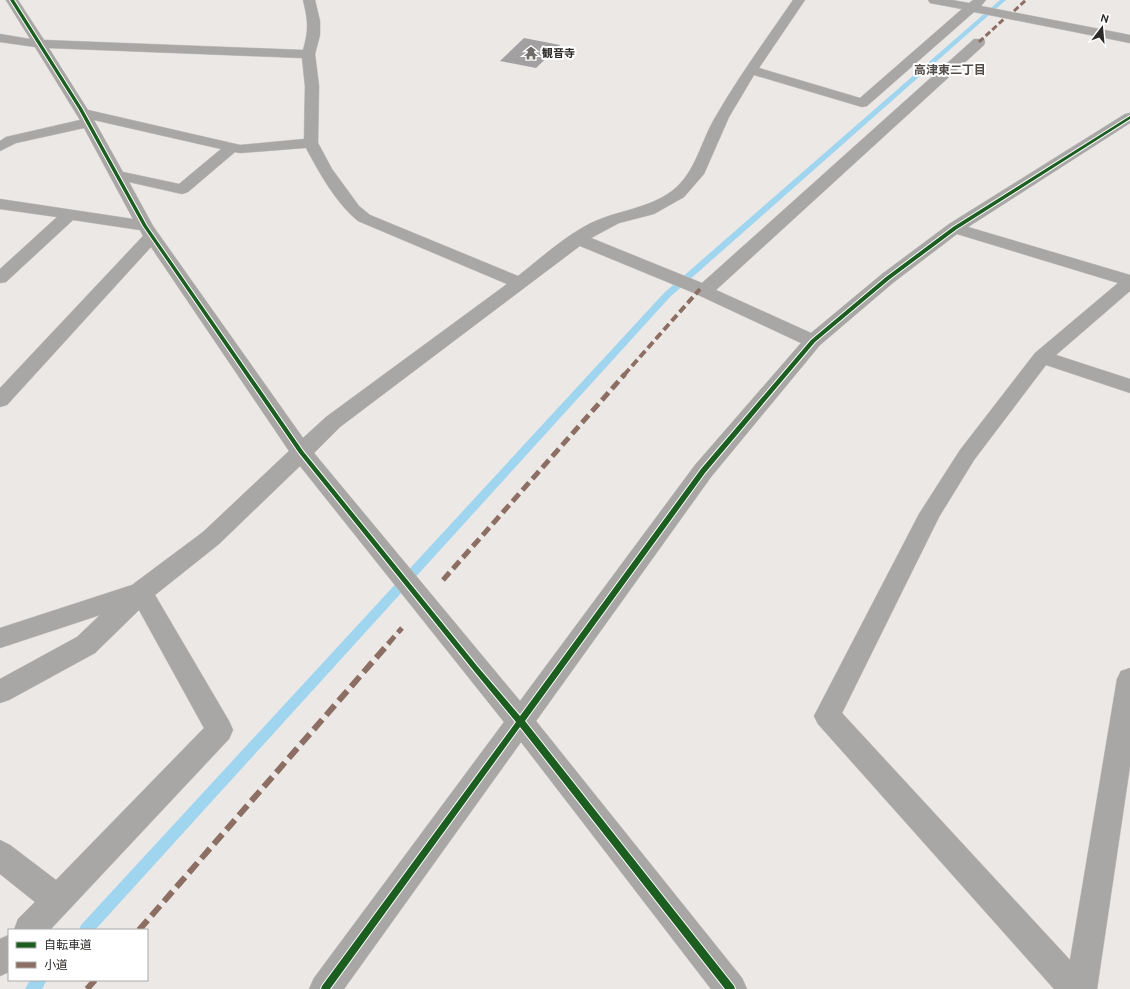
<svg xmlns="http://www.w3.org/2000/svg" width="1130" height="989" viewBox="0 0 1130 989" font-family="Ubuntu,'Noto Sans JP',sans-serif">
<rect width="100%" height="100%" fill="#ebe8e6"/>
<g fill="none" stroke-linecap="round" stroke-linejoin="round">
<g fill="#a0d5f0" fill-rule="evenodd">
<path d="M 1000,0 L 1006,0 L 670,297 L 95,930 L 79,930 L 81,925 L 664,293 Z"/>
<path d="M 30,980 L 47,980 L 42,989 L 25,989 Z"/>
</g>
</g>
<path fill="#a2a0a0" d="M 524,38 L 560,45 L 536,68 L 500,61 Z"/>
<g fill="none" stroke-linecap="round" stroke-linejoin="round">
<g stroke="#c8c6c5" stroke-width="1">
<g id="minor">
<path d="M 6,0 L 18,0 L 44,40 L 303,50 C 309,30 308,20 303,0 L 315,0 L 320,21 L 320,35 L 315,54 L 319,86 L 318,143 L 332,169 L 359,206 L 370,215 L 518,276 C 541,258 565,236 591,223 C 618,210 648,209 672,191 C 696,173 701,140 716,116 C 739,76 767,38 793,0 L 805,0 L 759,68 L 860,98 L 962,9 L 930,3 L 928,0 L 952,0 L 969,3 L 973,0 L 986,0 L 981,6 L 1130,35 L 1130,43 L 974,12 L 867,106 L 862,107 L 754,75 L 729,117 L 704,174 L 684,197 L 654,214 L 619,223 L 591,238 L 702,283 L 974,39 L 984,39 L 985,42 L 984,45 L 716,290 L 811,333 L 882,274 L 949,224 L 1125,114 L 1130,113 L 1130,123 L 968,227 L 1130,275 L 1130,291 L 1056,355 L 1130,379 L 1130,393 L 1046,365 L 974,460 L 939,517 L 842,713 L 1070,960 L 1117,679 L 1121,671 L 1130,668 L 1130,766 L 1097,989 L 1054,989 L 818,724 L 814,716 L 919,514 L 960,450 L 1035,353 L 1118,283 L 957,234 L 894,282 L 820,345 L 711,477 L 536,721 L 742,978 L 747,989 L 711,989 L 521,742 L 344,989 L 309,989 L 314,978 L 504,722 L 300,466 L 219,544 L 155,595 L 229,721 L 233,730 L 229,739 L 50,930 L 14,930 L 18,919 L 35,902 L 0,874 L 0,840 L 10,845 L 56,880 L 204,728 L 139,610 L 95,653 L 9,700 L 0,703 L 0,679 L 77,637 L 100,615 L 0,648 L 0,628 L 132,585 L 203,532 L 289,451 L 151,247 L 7,405 L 0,407 L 0,388 L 143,236 L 140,230 L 73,220 L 6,282 L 0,283 L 0,269 L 57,217 L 0,209 L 0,199 L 133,219 L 84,128 L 16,143 L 0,151 L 0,141 L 6,137 L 80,120 L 35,47 L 0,42 L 0,34 L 30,39 ZM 49,48 L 302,58 L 305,86 L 304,139 L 240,145 L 88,110 ZM 94,120 L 221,149 L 179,184 L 123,172 ZM 306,148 C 320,174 336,203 358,221 L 507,284 L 326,417 L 303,438 L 153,226 L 129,182 L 182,194 L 188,192 L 235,152 L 240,153 ZM 580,246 L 694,293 L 801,343 L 695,465 L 520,701 L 314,453 L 340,427 Z"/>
<path d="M 9,935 L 9,972 L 0,976 L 0,939 Z"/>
</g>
</g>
<use href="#minor" fill="#a8a7a6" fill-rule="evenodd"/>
<g stroke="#8d6e63" stroke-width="3" stroke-dasharray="6 3" stroke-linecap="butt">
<path d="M 1014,11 L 1026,0"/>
<path d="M 979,42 L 1004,19"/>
</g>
<path stroke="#8d6e63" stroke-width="4" stroke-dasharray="8 4" stroke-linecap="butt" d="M 624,375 L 700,289"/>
<g stroke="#8d6e63" stroke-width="5" stroke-dasharray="10 5" stroke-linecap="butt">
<path d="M 443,580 L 625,374"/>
<path d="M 388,644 L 402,628"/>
</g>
<g stroke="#8d6e63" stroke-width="6" stroke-dasharray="13 6" stroke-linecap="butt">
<path d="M 139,930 L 389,643"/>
<path d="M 87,989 L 95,980"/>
</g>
<g stroke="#fff" stroke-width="2">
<path id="cycleway" d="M 10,0 L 14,0 L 82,108 L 147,226 L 303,451 L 478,667 L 520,716 L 701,469 L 811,340 L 886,277 L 953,227 L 1130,116 L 1130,119 L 957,229 L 890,279 L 815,342 L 705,473 L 525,721 L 734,986 L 735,989 L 725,989 L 520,727 L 330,989 L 321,989 L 322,986 L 516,722 L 474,671 L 299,453 L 143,226 L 78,108 Z"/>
</g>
<use href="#cycleway" fill="#1b5e20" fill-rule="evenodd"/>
</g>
<defs>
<g id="temple-bare" transform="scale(1.08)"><path d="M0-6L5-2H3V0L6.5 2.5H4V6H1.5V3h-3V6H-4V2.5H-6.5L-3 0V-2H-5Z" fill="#6f6c6a" stroke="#fff" stroke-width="2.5" paint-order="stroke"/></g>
</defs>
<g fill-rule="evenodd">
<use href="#temple-bare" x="531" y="53"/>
</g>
<g text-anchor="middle" stroke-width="4" stroke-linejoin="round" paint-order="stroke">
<g font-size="11" font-weight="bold" fill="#2c2a28" stroke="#fff" text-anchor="start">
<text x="542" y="57">観音寺</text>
</g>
<g font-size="12" font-weight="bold" fill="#524c49" stroke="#fff">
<text x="950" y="74">高津東二丁目</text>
</g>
</g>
<rect x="8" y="929" width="140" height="52" fill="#ffffff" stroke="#abaaa9"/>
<rect x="16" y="942" width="20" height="6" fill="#1b5e20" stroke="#abaaa9"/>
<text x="44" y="949" font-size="12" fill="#2c2a28">自転車道</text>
<rect x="16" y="962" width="20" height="6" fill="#8d6e63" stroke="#abaaa9"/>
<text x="44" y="969" font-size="12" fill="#2c2a28">小道</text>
<g transform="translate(1102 28) rotate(16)" stroke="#ffffff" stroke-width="3" paint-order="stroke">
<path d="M0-3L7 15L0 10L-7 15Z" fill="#2c2a28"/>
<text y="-6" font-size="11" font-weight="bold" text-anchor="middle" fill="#2c2a28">N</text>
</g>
</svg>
